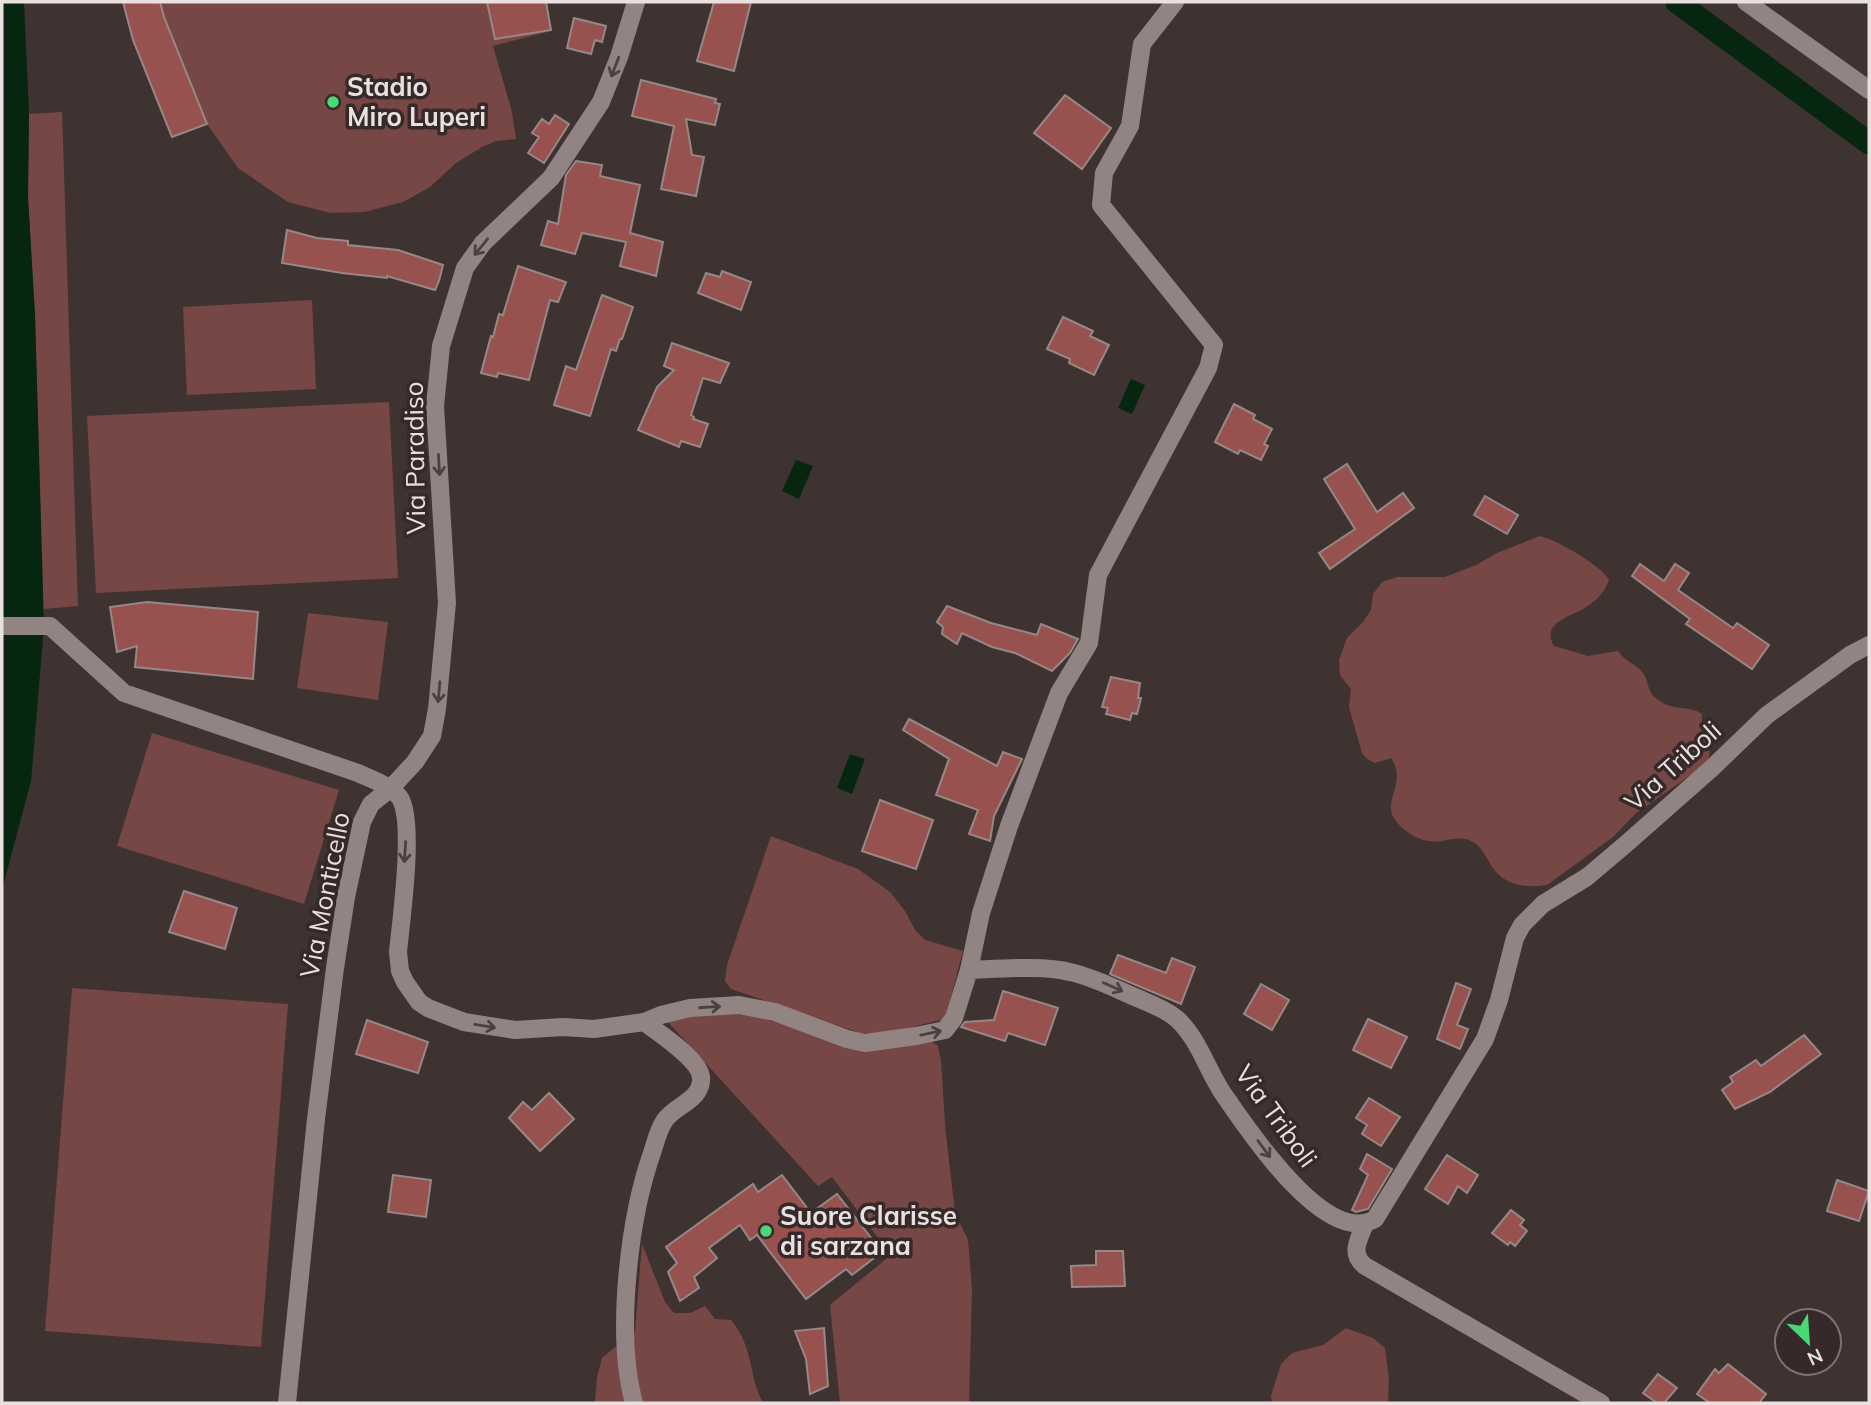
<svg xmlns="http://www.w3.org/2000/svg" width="1871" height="1405" viewBox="0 0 1871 1405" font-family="Mulish,sans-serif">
<rect width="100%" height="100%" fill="#3f3332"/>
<g fill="#774745">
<path d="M 123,2 L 547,2 L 551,31 L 493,46 L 512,112 L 516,139 L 496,141 L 482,147 L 456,163 L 430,187 L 403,202 L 364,212 L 330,213 L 288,202 L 238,168 L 207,124 L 172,137 L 133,40 Z"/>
<path d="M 62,112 L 78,606 L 43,609 L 35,315 L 28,197 L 29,114 Z"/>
<path d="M 312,300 L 316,389 L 187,395 L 183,307 Z"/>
<path d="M 389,402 L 398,578 L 96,593 L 87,416 Z"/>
<path d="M 1540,536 C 1557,540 1602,566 1609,580 C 1605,593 1595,602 1583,609 C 1568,617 1541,624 1554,646 L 1588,656 L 1618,651 C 1625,662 1637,664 1643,673 C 1652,687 1644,693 1665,704 C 1677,710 1691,706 1702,714 C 1702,720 1701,727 1702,732 C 1706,745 1715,752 1705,765 L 1635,814 L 1613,837 L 1547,885 C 1528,888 1505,886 1493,868 C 1486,858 1482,845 1469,840 C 1459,837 1452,839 1442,841 C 1423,844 1406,834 1395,820 C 1381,802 1408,783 1391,758 L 1375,763 L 1367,759 L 1362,753 L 1349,707 L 1351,689 L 1340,675 L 1339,660 L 1347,638 L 1363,622 L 1371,610 L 1373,594 L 1382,582 L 1397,577 L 1445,577 L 1476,565 L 1497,553 Z"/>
<path d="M 308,613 L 388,622 L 378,700 L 297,688 Z"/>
<path d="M 152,733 L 339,790 L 304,904 L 117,846 Z"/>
<path d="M 771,836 L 858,869 L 890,892 L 905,911 L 915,930 L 925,940 L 963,951 L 945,1019 L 887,1033 L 860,1033 L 731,989 L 725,981 L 727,965 Z"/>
<path d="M 72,988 L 288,1004 L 261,1347 L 45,1331 Z"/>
<path d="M 721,1013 L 750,1015 L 796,1027 L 931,1041 L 938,1046 L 941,1060 L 945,1125 L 955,1213 L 968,1240 L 972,1289 L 969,1403 L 840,1403 L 830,1305 L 891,1255 L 832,1177 L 818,1186 L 667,1021 L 692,1015 Z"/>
<path d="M 642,1244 L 665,1302 L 674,1313 L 690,1313 L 705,1306 L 715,1319 L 731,1320 C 754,1347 748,1375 763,1403 L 595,1403 L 597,1377 L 602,1358 L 635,1331 Z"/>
<path d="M 1346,1328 L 1373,1338 L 1385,1348 L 1389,1379 L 1388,1403 L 1272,1403 L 1271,1396 L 1281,1364 L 1292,1353 L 1323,1345 Z"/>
</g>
<g fill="#062610">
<path d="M 2,2 L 24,2 L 29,113 L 28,197 L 35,315 L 44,626 L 31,781 L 2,890 Z"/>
<path d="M 1131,379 L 1145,385 L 1132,414 L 1118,408 Z"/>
<path d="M 796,460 L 813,466 L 799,499 L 782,491 Z"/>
<path d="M 850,754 L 865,759 L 852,794 L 837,788 Z"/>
</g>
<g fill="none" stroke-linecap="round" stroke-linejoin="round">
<path stroke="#062610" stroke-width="23" d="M 1677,2 L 1869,143"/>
</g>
<g fill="#975250" stroke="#968887" stroke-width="2">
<path d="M 123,2 L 160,2 L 164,17 L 207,124 L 172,137 L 133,40 Z"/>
<path d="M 487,2 L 546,2 L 551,30 L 495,39 Z"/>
<path d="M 714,2 L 751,2 L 734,71 L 697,61 Z"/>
<path d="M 574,18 L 606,26 L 602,42 L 595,40 L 591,54 L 567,48 Z"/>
<path d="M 641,80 L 716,99 L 715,103 L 720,104 L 715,125 L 686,119 L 692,155 L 704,157 L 696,196 L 661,189 L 674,126 L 632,116 Z"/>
<path d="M 1065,95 L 1111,128 L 1082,169 L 1034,133 Z"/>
<path d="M 555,115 L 569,124 L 544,163 L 528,153 L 539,137 L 532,133 L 542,119 L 549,124 Z"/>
<path d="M 576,161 L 602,165 L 600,176 L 640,185 L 630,233 L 663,242 L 656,276 L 620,266 L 626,242 L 582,233 L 575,254 L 541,245 L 548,221 L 558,224 L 566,175 Z"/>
<path d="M 287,230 L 317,238 L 348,241 L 348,245 L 398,250 L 443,265 L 439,281 L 435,290 L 387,276 L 387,278 L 342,273 L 282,263 Z"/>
<path d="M 518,266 L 566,282 L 558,302 L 550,300 L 529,380 L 498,373 L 497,377 L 481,373 L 491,336 L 493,337 L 499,314 L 503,315 Z"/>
<path d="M 722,271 L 751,282 L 741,310 L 698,293 L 706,273 L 720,277 Z"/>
<path d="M 602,295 L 633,307 L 622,339 L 620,339 L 616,351 L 611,349 L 590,416 L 554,405 L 566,366 L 576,370 Z"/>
<path d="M 1063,317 L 1093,331 L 1090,336 L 1109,345 L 1094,375 L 1069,363 L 1070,359 L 1047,349 Z"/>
<path d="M 672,343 L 729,363 L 720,383 L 703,378 L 691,415 L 694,417 L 693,419 L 708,424 L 700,447 L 681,441 L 679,447 L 638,430 L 657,387 L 674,370 L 664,366 Z"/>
<path d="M 1234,404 L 1255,415 L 1253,419 L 1272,429 L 1264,444 L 1268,446 L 1261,460 L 1240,450 L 1238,454 L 1215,442 Z"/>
<path d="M 1347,464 L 1377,512 L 1403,493 L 1414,508 L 1330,569 L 1319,553 L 1355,529 L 1324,479 Z"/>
<path d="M 1485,496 L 1518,515 L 1507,534 L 1474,515 Z"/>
<path d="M 1640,564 L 1664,581 L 1675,564 L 1689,573 L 1678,590 L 1733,628 L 1737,623 L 1769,645 L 1752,669 L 1686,624 L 1690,619 L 1632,576 Z"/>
<path d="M 147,602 L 258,612 L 253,679 L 135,667 L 137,646 L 117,652 L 110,607 Z"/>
<path d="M 947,606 L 991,623 L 1037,635 L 1041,624 L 1078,639 L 1070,653 L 1052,671 L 1015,653 L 992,647 L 962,633 L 957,644 L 942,634 L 943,627 L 937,622 Z"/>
<path d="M 1111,677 L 1140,683 L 1138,698 L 1141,698 L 1137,714 L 1132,713 L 1130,720 L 1106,714 L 1108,708 L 1102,707 Z"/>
<path d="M 909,719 L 997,766 L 1003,752 L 1022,759 L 994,816 L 990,841 L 969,834 L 978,810 L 936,795 L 949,759 L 903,730 Z"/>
<path d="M 880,800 L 933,820 L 916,869 L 862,851 Z"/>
<path d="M 184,891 L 237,908 L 225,949 L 169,932 Z"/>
<path d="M 1118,955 L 1166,973 L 1172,958 L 1195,967 L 1181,1004 L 1110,974 Z"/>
<path d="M 1456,983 L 1471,989 L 1457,1025 L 1468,1029 L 1460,1049 L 1437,1039 Z"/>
<path d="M 1261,984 L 1289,1000 L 1272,1030 L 1244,1014 Z"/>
<path d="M 1003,991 L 1058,1008 L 1045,1045 L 1008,1033 L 1005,1041 L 961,1027 L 965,1022 L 994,1020 Z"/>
<path d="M 1368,1019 L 1407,1037 L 1391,1068 L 1353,1050 Z"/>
<path d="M 367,1020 L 428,1042 L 418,1073 L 356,1054 Z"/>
<path d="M 1804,1035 L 1821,1054 L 1770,1092 L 1735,1109 L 1722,1090 L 1733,1082 L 1730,1077 L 1756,1060 L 1761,1066 Z"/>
<path d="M 549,1093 L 574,1119 L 540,1151 L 509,1118 L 523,1102 L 532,1110 Z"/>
<path d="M 1369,1098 L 1400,1117 L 1381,1146 L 1362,1134 L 1367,1125 L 1356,1118 Z"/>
<path d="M 1367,1154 L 1392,1169 L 1368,1209 L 1356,1212 L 1352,1210 L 1368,1175 L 1360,1169 Z"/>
<path d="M 1447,1155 L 1478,1175 L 1467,1193 L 1458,1186 L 1448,1204 L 1425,1189 Z"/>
<path d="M 393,1175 L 431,1180 L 426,1217 L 388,1212 Z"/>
<path d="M 782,1175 L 811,1213 L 837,1194 L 882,1252 L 852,1275 L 846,1269 L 806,1299 L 757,1235 L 750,1240 L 740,1225 L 709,1248 L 717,1258 L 694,1277 L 699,1288 L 680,1301 L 668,1272 L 677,1263 L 666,1247 L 753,1184 L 758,1192 Z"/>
<path d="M 1837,1180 L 1869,1191 L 1859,1221 L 1827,1211 Z"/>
<path d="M 1511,1210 L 1524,1220 L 1520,1225 L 1527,1231 L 1515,1246 L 1510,1242 L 1508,1245 L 1492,1233 Z"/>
<path d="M 1096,1251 L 1123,1251 L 1125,1286 L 1072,1287 L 1071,1266 L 1096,1265 Z"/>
<path d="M 824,1328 L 828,1386 L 810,1394 L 806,1359 L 795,1331 Z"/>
<path d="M 1728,1364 L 1766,1394 L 1759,1403 L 1710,1403 L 1697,1394 L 1715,1369 L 1719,1373 Z"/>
<path d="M 1658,1374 L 1677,1388 L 1664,1403 L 1657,1403 L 1643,1393 Z"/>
</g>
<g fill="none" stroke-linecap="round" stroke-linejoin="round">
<g stroke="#928483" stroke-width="18">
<path d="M 1746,2 L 1869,90"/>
<path d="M 2,626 L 50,626 L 124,693 L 358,773 C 371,779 392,786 400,798 C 415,822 401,921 398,952 L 400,971 L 405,982 L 419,1002 L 428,1008 L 464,1022 L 515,1030 L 563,1027 L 594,1029 L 644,1022 L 661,1015 L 690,1008 L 739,1005 L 775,1012 L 847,1039 L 865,1043 L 916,1036 L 945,1030 L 954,1018 L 969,970 C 997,969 1045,965 1070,972 C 1093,977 1114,988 1135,997 C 1148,1003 1166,1009 1177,1019 C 1198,1038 1207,1069 1222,1092 C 1246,1127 1325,1248 1375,1219 L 1485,1039 L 1499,1000 L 1515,938 L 1522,925 L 1543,904 L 1587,877 L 1626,844 L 1712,768 L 1767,715 L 1850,655 L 1869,645"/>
<path d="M 969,970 L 981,913 L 1009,826 L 1059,693 L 1089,643 L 1098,575 L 1208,368 L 1214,345 L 1101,205 L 1104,173 L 1130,126 L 1142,44 L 1175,2"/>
<path d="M 1364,1226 C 1358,1241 1350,1254 1365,1266 L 1601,1403"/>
<path d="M 287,1403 L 316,1119 L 335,968 L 346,897 L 362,822 L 371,804 L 390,789 L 415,762 L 432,736 L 437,709 L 447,603 L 435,406 L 441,346 L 465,268 L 483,243 L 551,178 L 601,102 L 619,57 L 636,2"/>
<path d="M 634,1403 C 615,1334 629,1217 653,1150 C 656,1140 659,1128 665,1120 C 675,1105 703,1100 701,1077 C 699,1059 659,1033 644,1022"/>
</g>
</g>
<defs><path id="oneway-shaft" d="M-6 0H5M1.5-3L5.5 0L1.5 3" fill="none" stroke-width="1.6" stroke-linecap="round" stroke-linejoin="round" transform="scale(1.75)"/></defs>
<g stroke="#4c4040">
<use href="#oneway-shaft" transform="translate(615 67) rotate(111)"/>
<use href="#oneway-shaft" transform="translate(481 247) rotate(129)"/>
<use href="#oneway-shaft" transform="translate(439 465) rotate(87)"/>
<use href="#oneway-shaft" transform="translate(439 692) rotate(95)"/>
<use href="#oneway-shaft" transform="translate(405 852) rotate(94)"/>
<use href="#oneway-shaft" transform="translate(1113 987) rotate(24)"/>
<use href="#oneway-shaft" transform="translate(710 1007) rotate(-4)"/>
<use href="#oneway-shaft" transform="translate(485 1026) rotate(9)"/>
<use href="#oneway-shaft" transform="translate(931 1033) rotate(-12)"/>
<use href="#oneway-shaft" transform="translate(1264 1149) rotate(54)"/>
</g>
<g fill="#4bd677" stroke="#352929" stroke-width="2.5">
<circle cx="333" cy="102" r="7"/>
<circle cx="766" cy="1231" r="7"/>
</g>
<g text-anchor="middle" stroke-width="7" stroke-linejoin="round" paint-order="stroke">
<g font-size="26" font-weight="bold" fill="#e9e1e0" stroke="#352929" text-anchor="start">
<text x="347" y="96">Stadio<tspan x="347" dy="30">Miro Luperi</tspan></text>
<text x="780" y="1225">Suore Clarisse<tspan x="780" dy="30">di sarzana</tspan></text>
</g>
<g font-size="26" fill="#e9e1e0" stroke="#352929">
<text transform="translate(415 458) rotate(-91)" y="9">Via Paradiso</text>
<text transform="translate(1673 766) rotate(-42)" y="9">Via Triboli</text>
<text transform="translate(325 895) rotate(-79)" y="9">Via Monticello</text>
<text transform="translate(1276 1116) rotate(54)" y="9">Via Triboli</text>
</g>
</g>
<rect width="1871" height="1405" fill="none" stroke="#e9e1e0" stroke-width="7"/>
<g transform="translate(1808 1342) rotate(155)"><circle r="33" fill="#352929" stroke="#7d7372" stroke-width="2"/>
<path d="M0-5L12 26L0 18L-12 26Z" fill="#4bd677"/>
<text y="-10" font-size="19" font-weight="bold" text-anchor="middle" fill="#e9e1e0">N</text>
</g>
</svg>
